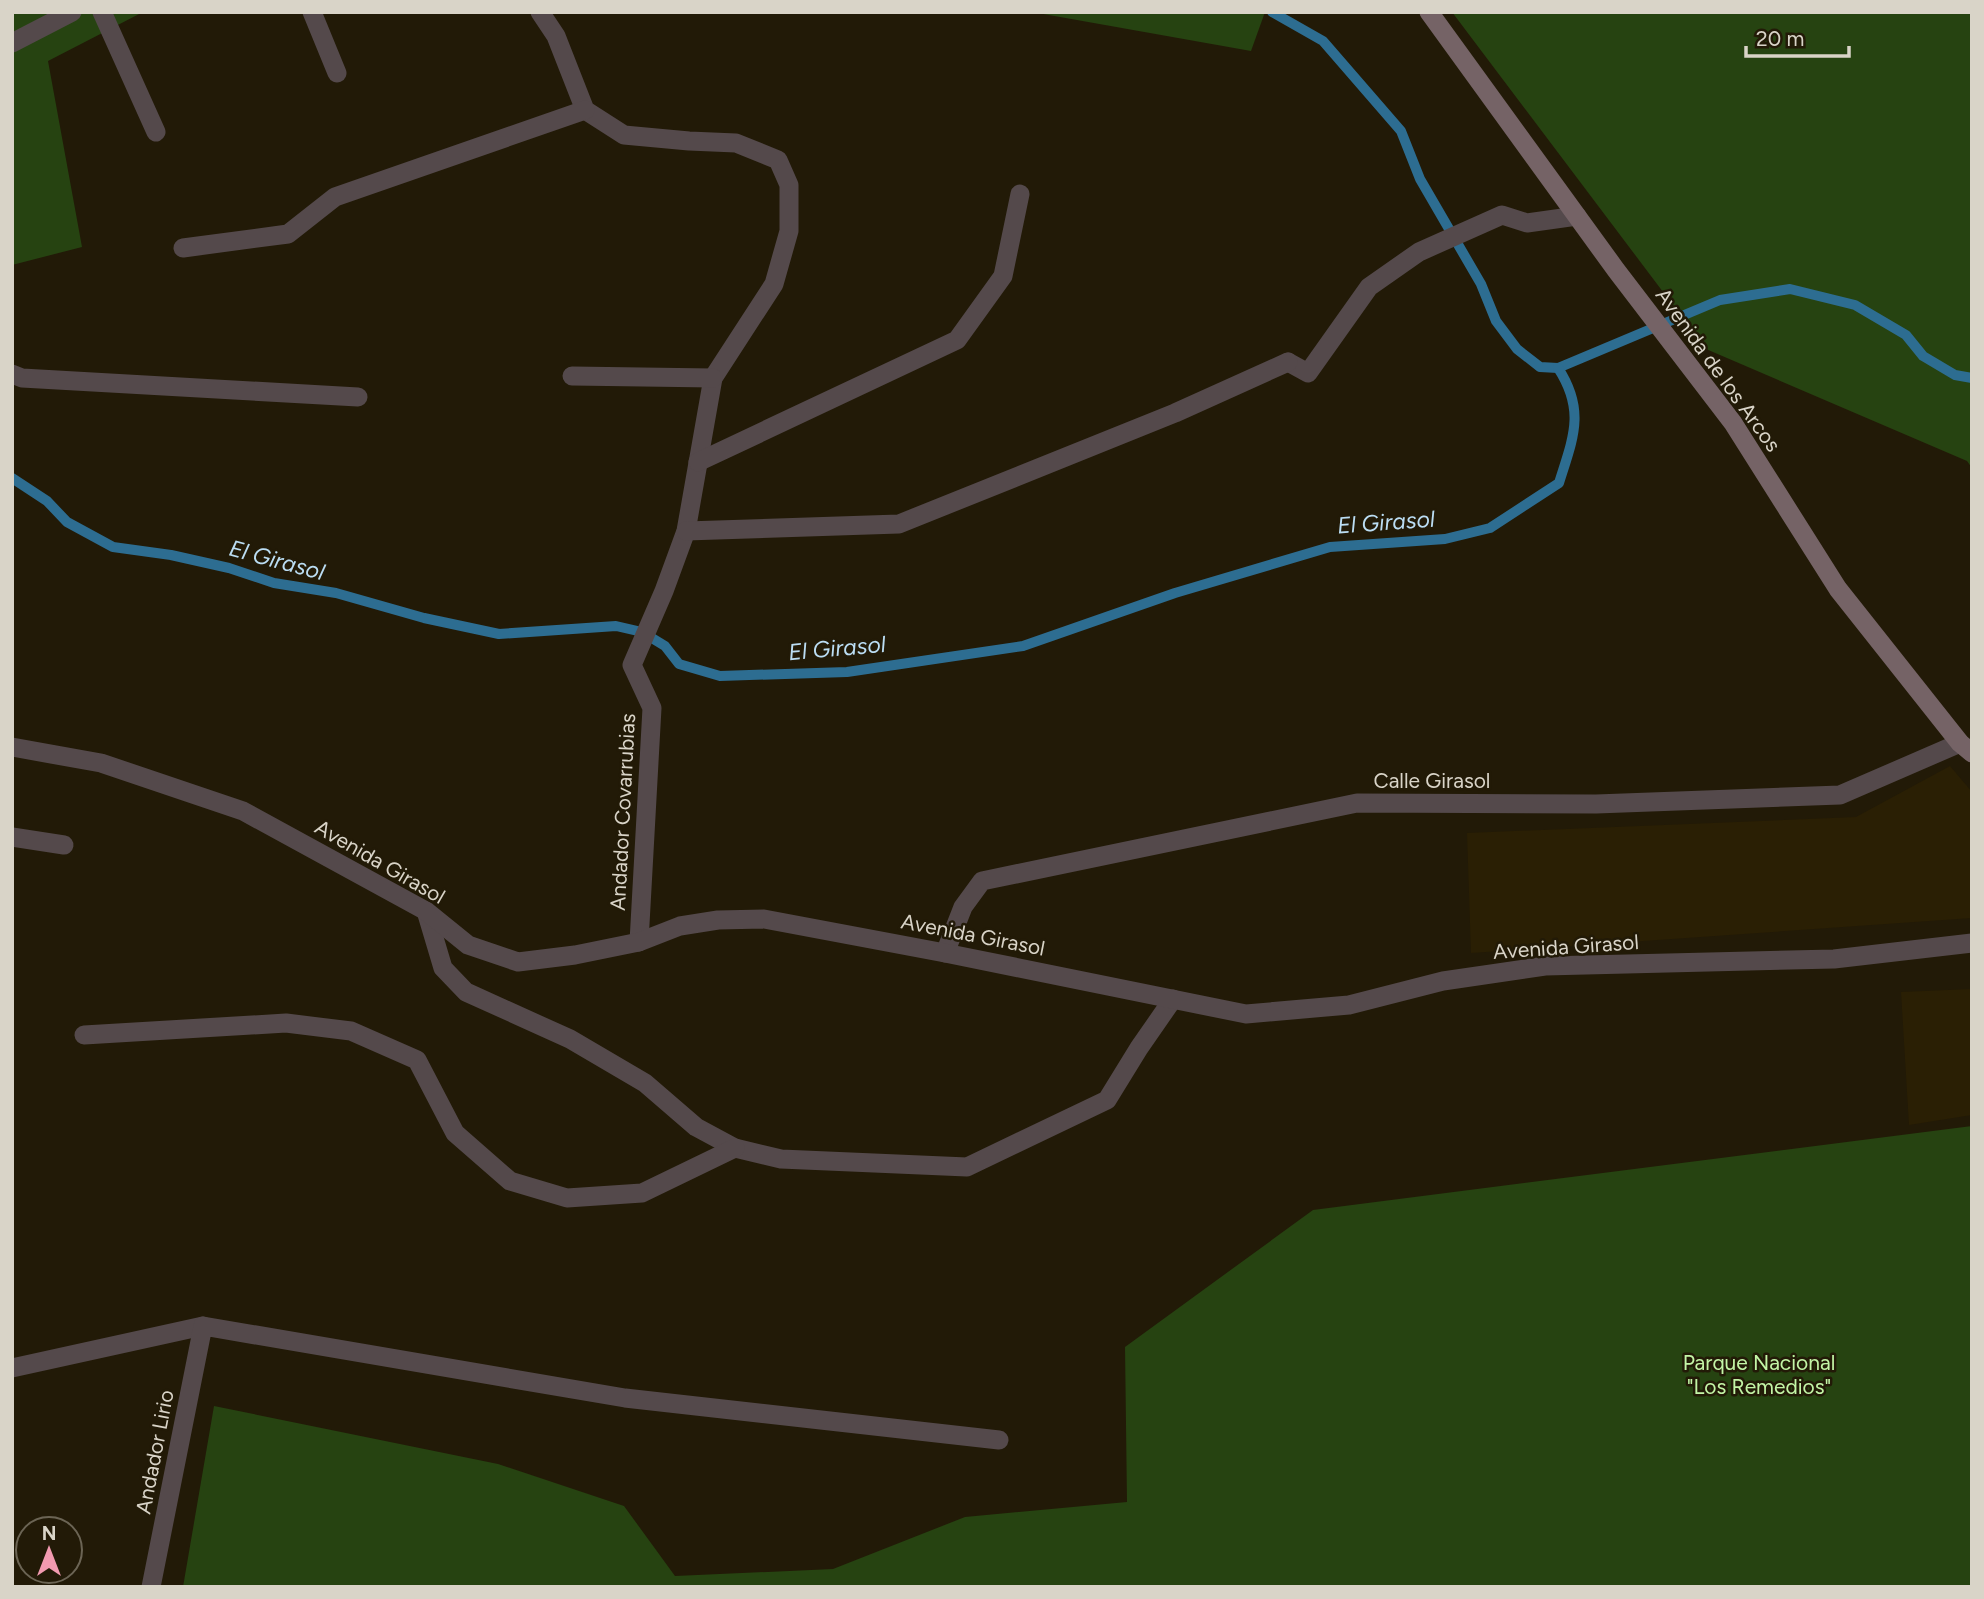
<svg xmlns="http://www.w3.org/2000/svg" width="1984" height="1599" viewBox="0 0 1984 1599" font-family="Figtree,sans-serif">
<rect width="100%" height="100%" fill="#221a07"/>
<g fill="#2a1f04">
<path d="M 1950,766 L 1972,792 L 1972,918 L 1471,953 L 1467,833 L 1856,817 Z"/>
<path d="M 1972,989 L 1972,1115 L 1909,1125 L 1901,992 Z"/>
</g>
<g fill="#264311">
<path d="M 12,12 L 143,12 L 48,61 L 82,247 L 12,265 Z"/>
<path d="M 1032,12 L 1265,12 L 1251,51 Z"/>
<path d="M 1452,12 L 1972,12 L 1972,468 L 1967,461 L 1706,349 Z"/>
<path d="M 1972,1126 L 1972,1587 L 183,1587 L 214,1406 L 498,1464 L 624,1506 L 675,1576 L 833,1569 L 965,1517 L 1127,1502 L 1125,1347 L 1313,1210 Z"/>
</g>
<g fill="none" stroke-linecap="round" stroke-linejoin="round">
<g stroke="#2d6d91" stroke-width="10">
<path d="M 1272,12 L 1323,41 L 1401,131 L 1420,179 L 1481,284 L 1496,321 L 1517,349 L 1540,367 L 1558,368 L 1720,300 L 1790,289 L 1855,305 L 1906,335 L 1923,356 L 1955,375 L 1972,378"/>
<path d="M 12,478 L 47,501 L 67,522 L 113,547 L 171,555 L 229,568 L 274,583 L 336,593 L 424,618 L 499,634 L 616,626 L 642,632 L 665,646 L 679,664 L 720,676 L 847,672 L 1023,646 L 1175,593 L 1330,547 L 1445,539 L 1490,528 L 1559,483 C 1573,438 1586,411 1558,368"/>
</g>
<g stroke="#54494b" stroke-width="19">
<path d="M 1288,362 L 1308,373 L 1369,287 L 1419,252 L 1502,215 L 1527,223 L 1577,216"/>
<path d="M 12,1368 L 203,1326"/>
</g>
<g stroke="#54494b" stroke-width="19">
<path d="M 102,12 L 156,132"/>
<path d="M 312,12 L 337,73"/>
<path d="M 540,12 L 556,36 L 585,110 L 624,135 L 689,141 L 736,143 L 778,160 L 789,185 L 789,231 L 774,284 L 713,378 L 686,531 L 664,591 L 632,665 L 652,708 L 639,942"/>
<path d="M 12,43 L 72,12"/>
<path d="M 183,248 L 288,234 L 335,197 L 585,110"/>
<path d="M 12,374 L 22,378 L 358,397"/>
<path d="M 572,376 L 713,378"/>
<path d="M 698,462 L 957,340 L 1003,276 L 1020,194"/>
<path d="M 686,531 L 899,524 L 1175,413 L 1288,362"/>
<path d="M 12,837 L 64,845"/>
<path d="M 426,911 L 443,968 L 466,992 L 570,1039 L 645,1083 L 696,1127 L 735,1148 L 781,1159 L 967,1167 L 1107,1100 L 1139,1048 L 1173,999"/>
<path d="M 945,953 L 963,907 L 982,881 L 1357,803 L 1596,804 L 1840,795 L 1960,743"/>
<path d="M 84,1035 L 286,1023 L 351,1031 L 417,1060 L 455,1133 L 510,1181 L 567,1198 L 642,1193 L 735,1148"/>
<path d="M 151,1587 L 203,1326 L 625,1398 L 999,1440"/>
</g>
<path stroke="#54494b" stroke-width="19" d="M 12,747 L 101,763 L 243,811 L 426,911 L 468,945 L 518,962 L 575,955 L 639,942 L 680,926 L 718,920 L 764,919 L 945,953 L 1246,1014 L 1349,1005 L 1443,981 L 1545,966 L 1834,959 L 1972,943"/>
<path stroke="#756366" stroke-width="19" d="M 1429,12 L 1616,270 L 1733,423 L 1838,589 L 1960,743 L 1972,753"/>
</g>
<g text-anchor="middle" stroke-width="5" stroke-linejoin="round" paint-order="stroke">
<g font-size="21" fill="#d9d4c8" stroke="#221a07">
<text transform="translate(1718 370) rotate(54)" y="7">Avenida de los Arcos</text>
<text x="1432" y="788">Calle Girasol</text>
<text transform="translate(623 812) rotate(-87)" y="7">Andador Covarrubias</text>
<text transform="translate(380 862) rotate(30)" y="7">Avenida Girasol</text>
<text transform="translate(973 935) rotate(11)" y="7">Avenida Girasol</text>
<text transform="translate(1566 947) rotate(-4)" y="7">Avenida Girasol</text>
<text transform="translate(155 1452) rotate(-79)" y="7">Andador Lirio</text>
</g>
<g font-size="21" fill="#c3f5a6" stroke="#221a07">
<text x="1759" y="1370">Parque Nacional<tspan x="1759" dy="24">"Los Remedios"</tspan></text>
</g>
<g font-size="23" font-style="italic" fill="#bbddf3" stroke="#221a07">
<text transform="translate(1386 522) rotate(-4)" y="8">El Girasol</text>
<text transform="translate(277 560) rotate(15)" y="8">El Girasol</text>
<text transform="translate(837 648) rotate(-5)" y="8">El Girasol</text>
</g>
</g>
<rect width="1984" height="1599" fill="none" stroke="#d9d4c8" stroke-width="28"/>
<g transform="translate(49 1550)"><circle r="33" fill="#221a07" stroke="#6b6454" stroke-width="2"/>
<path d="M0-5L12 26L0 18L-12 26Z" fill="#f29ab0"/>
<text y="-10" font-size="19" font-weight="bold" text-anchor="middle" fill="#d9d4c8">N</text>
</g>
<path d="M1746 46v10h103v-10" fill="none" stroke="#d9d4c8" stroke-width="3.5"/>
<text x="1756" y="46" font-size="21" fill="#d9d4c8" stroke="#221a07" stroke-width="5" paint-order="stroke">20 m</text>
</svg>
